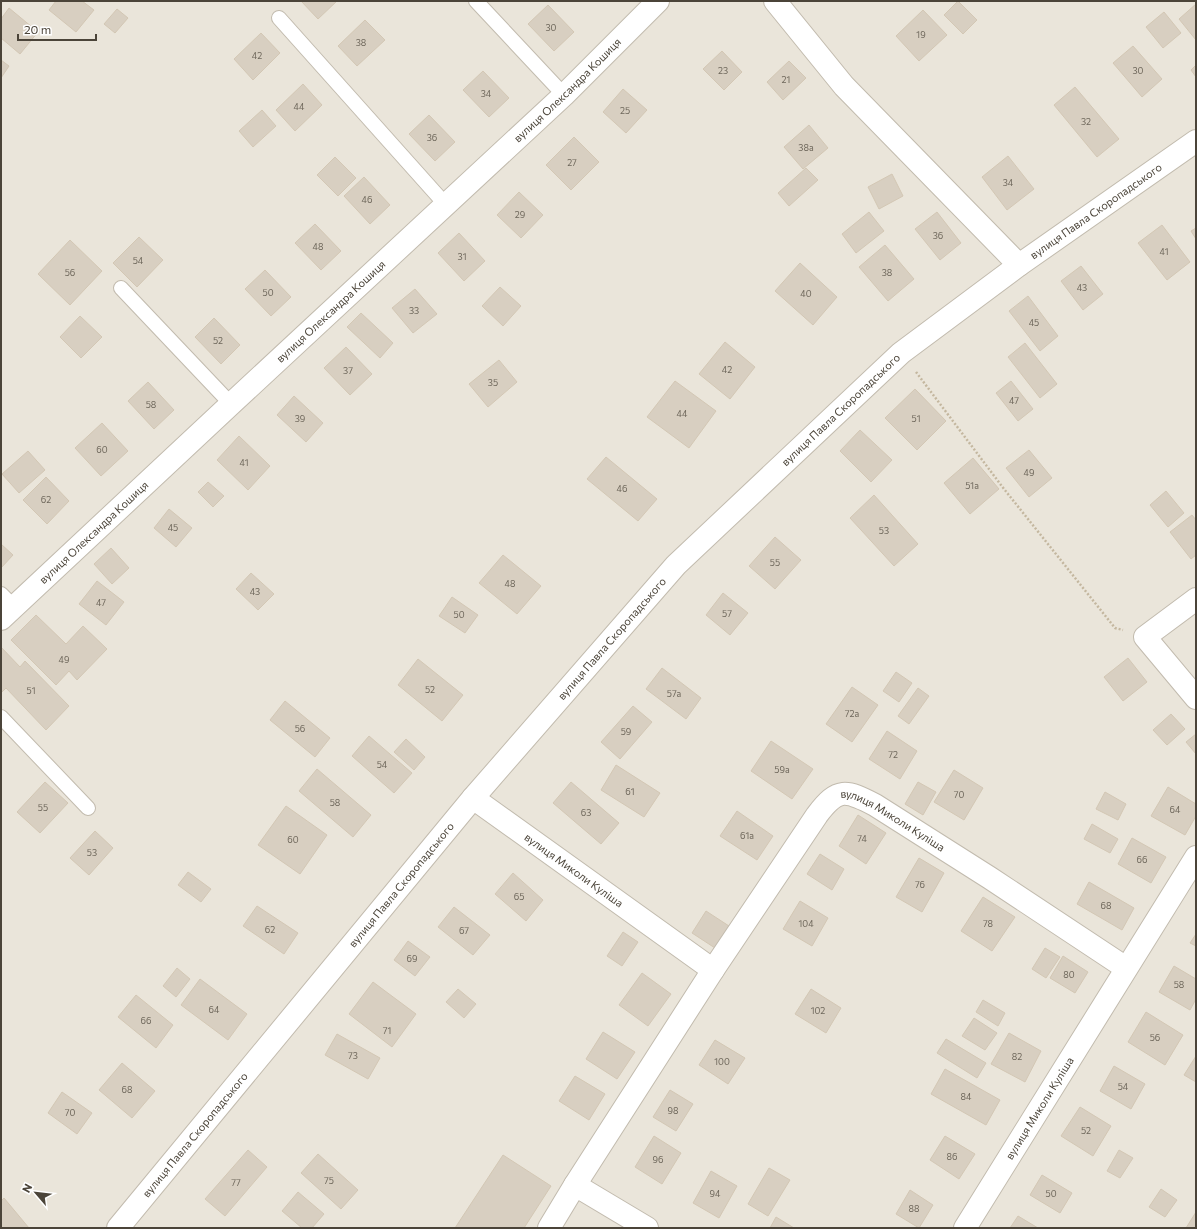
<svg xmlns="http://www.w3.org/2000/svg" width="1197" height="1229" viewBox="0 0 1197 1229" font-family="Commissioner,sans-serif">
<rect width="100%" height="100%" fill="#f6f3ec"/>
<rect fill="#eae5da" x="1" y="1" width="1195" height="1227"/>
<g fill="#d8cfc1" stroke="#d3c7b4">
<path d="M 56,1 L 82,1 L 94,10 L 76,32 L 49,10 Z"/>
<path d="M 301,1 L 337,1 L 318,19 Z"/>
<path d="M 958,1 L 977,20 L 963,34 L 944,15 Z"/>
<path d="M 1196,4 L 1196,40 L 1179,19 Z"/>
<path d="M 548,5 L 574,32 L 554,51 L 528,24 Z"/>
<path d="M 9,8 L 38,32 L 20,54 L 1,38 L 1,19 Z"/>
<path d="M 117,9 L 128,18 L 115,33 L 104,24 Z"/>
<path d="M 923,10 L 947,35 L 919,61 L 896,36 Z"/>
<path d="M 1164,12 L 1181,33 L 1163,48 L 1146,27 Z"/>
<path d="M 365,20 L 385,40 L 357,66 L 338,46 Z"/>
<path d="M 261,33 L 280,53 L 253,80 L 234,59 Z"/>
<path d="M 1133,46 L 1162,79 L 1142,97 L 1113,63 Z"/>
<path d="M 722,51 L 742,72 L 724,90 L 703,69 Z"/>
<path d="M 1,60 L 9,66 L 1,78 Z"/>
<path d="M 789,61 L 806,78 L 783,100 L 767,82 Z"/>
<path d="M 1196,65 L 1196,77 L 1191,70 Z"/>
<path d="M 483,71 L 509,98 L 489,117 L 463,90 Z"/>
<path d="M 303,84 L 322,105 L 295,131 L 276,110 Z"/>
<path d="M 1075,87 L 1119,139 L 1097,157 L 1054,105 Z"/>
<path d="M 623,89 L 647,110 L 626,133 L 603,112 Z"/>
<path d="M 262,110 L 276,126 L 253,147 L 239,131 Z"/>
<path d="M 429,115 L 455,142 L 435,161 L 409,134 Z"/>
<path d="M 809,125 L 828,148 L 803,169 L 784,147 Z"/>
<path d="M 574,137 L 599,162 L 571,190 L 546,165 Z"/>
<path d="M 1008,156 L 1034,189 L 1007,210 L 982,177 Z"/>
<path d="M 335,157 L 356,178 L 338,196 L 317,175 Z"/>
<path d="M 806,168 L 818,180 L 789,206 L 778,193 Z"/>
<path d="M 892,174 L 903,196 L 879,209 L 868,187 Z"/>
<path d="M 364,177 L 390,205 L 370,224 L 344,196 Z"/>
<path d="M 519,192 L 543,215 L 521,238 L 497,215 Z"/>
<path d="M 869,212 L 884,231 L 856,253 L 842,234 Z"/>
<path d="M 937,212 L 961,243 L 940,260 L 915,229 Z"/>
<path d="M 315,224 L 341,251 L 321,270 L 295,243 Z"/>
<path d="M 1162,225 L 1190,262 L 1167,280 L 1138,243 Z"/>
<path d="M 1196,228 L 1196,239 L 1191,231 Z"/>
<path d="M 459,233 L 485,261 L 464,281 L 438,253 Z"/>
<path d="M 139,237 L 163,260 L 137,287 L 113,263 Z"/>
<path d="M 70,240 L 102,271 L 70,305 L 38,274 Z"/>
<path d="M 885,245 L 914,279 L 888,301 L 859,267 Z"/>
<path d="M 800,263 L 837,297 L 813,325 L 775,291 Z"/>
<path d="M 1081,266 L 1103,294 L 1083,310 L 1061,281 Z"/>
<path d="M 265,270 L 291,297 L 271,316 L 245,289 Z"/>
<path d="M 500,287 L 521,306 L 503,326 L 482,306 Z"/>
<path d="M 415,289 L 437,314 L 413,333 L 392,308 Z"/>
<path d="M 1028,296 L 1058,336 L 1040,351 L 1009,311 Z"/>
<path d="M 361,313 L 393,343 L 380,358 L 347,327 Z"/>
<path d="M 80,316 L 102,337 L 81,358 L 60,337 Z"/>
<path d="M 214,318 L 240,345 L 221,364 L 195,337 Z"/>
<path d="M 725,342 L 755,367 L 730,399 L 699,374 Z"/>
<path d="M 1025,343 L 1057,384 L 1040,398 L 1008,357 Z"/>
<path d="M 346,347 L 372,374 L 350,395 L 324,368 Z"/>
<path d="M 499,360 L 517,382 L 488,407 L 469,384 Z"/>
<path d="M 675,381 L 716,411 L 689,448 L 647,417 Z"/>
<path d="M 1011,381 L 1033,409 L 1018,421 L 996,393 Z"/>
<path d="M 148,382 L 174,410 L 154,429 L 128,401 Z"/>
<path d="M 915,389 L 946,421 L 917,450 L 885,418 Z"/>
<path d="M 294,396 L 323,423 L 306,442 L 277,415 Z"/>
<path d="M 102,423 L 128,451 L 101,476 L 75,448 Z"/>
<path d="M 860,430 L 892,460 L 871,482 L 840,451 Z"/>
<path d="M 239,436 L 270,466 L 248,490 L 217,460 Z"/>
<path d="M 1029,450 L 1052,478 L 1029,497 L 1006,468 Z"/>
<path d="M 28,451 L 45,470 L 19,493 L 2,474 Z"/>
<path d="M 606,457 L 657,499 L 638,521 L 587,479 Z"/>
<path d="M 973,458 L 999,489 L 970,514 L 944,483 Z"/>
<path d="M 46,477 L 69,501 L 47,524 L 23,500 Z"/>
<path d="M 208,482 L 224,496 L 213,507 L 198,492 Z"/>
<path d="M 1166,491 L 1184,513 L 1168,527 L 1150,505 Z"/>
<path d="M 874,495 L 918,544 L 894,566 L 850,518 Z"/>
<path d="M 169,509 L 192,528 L 176,547 L 154,528 Z"/>
<path d="M 1192,515 L 1196,520 L 1196,555 L 1191,559 L 1170,532 Z"/>
<path d="M 775,537 L 801,560 L 775,589 L 749,566 Z"/>
<path d="M 1,544 L 13,555 L 1,568 Z"/>
<path d="M 111,548 L 129,568 L 112,584 L 94,564 Z"/>
<path d="M 503,555 L 541,586 L 517,614 L 479,583 Z"/>
<path d="M 251,573 L 274,594 L 258,610 L 236,589 Z"/>
<path d="M 97,581 L 124,602 L 106,625 L 79,604 Z"/>
<path d="M 723,593 L 748,613 L 730,635 L 706,615 Z"/>
<path d="M 452,597 L 478,615 L 465,633 L 439,616 Z"/>
<path d="M 36,615 L 66,644 L 83,626 L 107,649 L 77,680 L 69,671 L 56,685 L 11,640 Z"/>
<path d="M 1,647 L 20,667 L 25,661 L 69,706 L 46,730 L 6,688 L 1,693 Z"/>
<path d="M 1128,658 L 1147,682 L 1123,701 L 1104,677 Z"/>
<path d="M 418,659 L 463,695 L 442,721 L 398,685 Z"/>
<path d="M 662,668 L 701,698 L 686,719 L 646,689 Z"/>
<path d="M 896,672 L 912,683 L 899,702 L 883,691 Z"/>
<path d="M 852,687 L 878,705 L 852,742 L 826,724 Z"/>
<path d="M 918,688 L 929,696 L 909,724 L 898,716 Z"/>
<path d="M 285,701 L 330,738 L 315,757 L 270,720 Z"/>
<path d="M 633,706 L 652,722 L 620,759 L 601,742 Z"/>
<path d="M 1171,714 L 1185,729 L 1167,745 L 1153,730 Z"/>
<path d="M 887,731 L 917,751 L 900,779 L 869,759 Z"/>
<path d="M 1196,734 L 1196,754 L 1186,742 Z"/>
<path d="M 369,736 L 412,773 L 394,793 L 352,756 Z"/>
<path d="M 406,739 L 425,757 L 414,770 L 394,752 Z"/>
<path d="M 771,741 L 813,769 L 792,799 L 751,771 Z"/>
<path d="M 616,765 L 660,793 L 644,817 L 601,790 Z"/>
<path d="M 317,769 L 371,815 L 353,837 L 299,791 Z"/>
<path d="M 954,770 L 983,788 L 964,820 L 934,802 Z"/>
<path d="M 45,782 L 68,803 L 40,833 L 17,812 Z"/>
<path d="M 571,782 L 619,823 L 601,844 L 553,803 Z"/>
<path d="M 918,782 L 936,792 L 923,815 L 905,804 Z"/>
<path d="M 1168,787 L 1196,804 L 1196,816 L 1185,835 L 1151,816 Z"/>
<path d="M 1105,792 L 1126,804 L 1118,820 L 1096,809 Z"/>
<path d="M 286,806 L 327,835 L 300,874 L 258,845 Z"/>
<path d="M 737,811 L 773,836 L 757,860 L 720,836 Z"/>
<path d="M 858,815 L 886,833 L 866,864 L 839,846 Z"/>
<path d="M 1092,824 L 1118,839 L 1110,853 L 1084,839 Z"/>
<path d="M 95,831 L 113,848 L 89,875 L 70,858 Z"/>
<path d="M 1132,838 L 1166,857 L 1151,883 L 1118,864 Z"/>
<path d="M 820,854 L 844,869 L 832,890 L 807,874 Z"/>
<path d="M 919,858 L 944,873 L 922,912 L 896,897 Z"/>
<path d="M 188,872 L 211,889 L 201,902 L 178,885 Z"/>
<path d="M 513,873 L 543,900 L 526,921 L 495,894 Z"/>
<path d="M 1089,882 L 1134,908 L 1122,930 L 1077,904 Z"/>
<path d="M 983,897 L 1015,917 L 992,951 L 961,931 Z"/>
<path d="M 800,901 L 828,918 L 812,946 L 783,929 Z"/>
<path d="M 257,906 L 298,933 L 284,954 L 243,926 Z"/>
<path d="M 454,907 L 490,935 L 473,955 L 438,927 Z"/>
<path d="M 706,911 L 729,926 L 715,948 L 692,933 Z"/>
<path d="M 623,932 L 638,942 L 622,966 L 607,956 Z"/>
<path d="M 1196,934 L 1196,946 L 1190,943 Z"/>
<path d="M 408,941 L 430,957 L 415,976 L 394,960 Z"/>
<path d="M 1045,948 L 1060,957 L 1046,978 L 1032,969 Z"/>
<path d="M 1063,956 L 1088,972 L 1075,993 L 1050,978 Z"/>
<path d="M 1174,966 L 1196,979 L 1196,999 L 1190,1010 L 1159,992 Z"/>
<path d="M 177,968 L 190,979 L 176,997 L 163,986 Z"/>
<path d="M 642,973 L 671,994 L 648,1026 L 619,1005 Z"/>
<path d="M 200,979 L 247,1014 L 228,1040 L 181,1005 Z"/>
<path d="M 373,982 L 416,1014 L 392,1047 L 349,1014 Z"/>
<path d="M 458,989 L 476,1004 L 464,1018 L 446,1002 Z"/>
<path d="M 811,989 L 841,1008 L 826,1033 L 795,1014 Z"/>
<path d="M 136,995 L 173,1025 L 156,1048 L 118,1017 Z"/>
<path d="M 983,1000 L 1005,1013 L 998,1026 L 976,1012 Z"/>
<path d="M 1146,1012 L 1183,1035 L 1165,1065 L 1128,1042 Z"/>
<path d="M 974,1018 L 997,1033 L 985,1050 L 962,1036 Z"/>
<path d="M 603,1032 L 635,1052 L 617,1079 L 586,1059 Z"/>
<path d="M 1009,1033 L 1041,1051 L 1025,1082 L 991,1064 Z"/>
<path d="M 337,1034 L 380,1058 L 368,1079 L 325,1055 Z"/>
<path d="M 946,1039 L 986,1063 L 977,1078 L 937,1053 Z"/>
<path d="M 715,1040 L 745,1058 L 728,1084 L 699,1065 Z"/>
<path d="M 1196,1056 L 1196,1082 L 1184,1075 Z"/>
<path d="M 122,1063 L 155,1091 L 132,1118 L 99,1090 Z"/>
<path d="M 1114,1066 L 1145,1084 L 1131,1109 L 1100,1091 Z"/>
<path d="M 945,1069 L 1000,1100 L 986,1125 L 931,1094 Z"/>
<path d="M 575,1076 L 605,1094 L 589,1120 L 559,1101 Z"/>
<path d="M 670,1090 L 693,1104 L 676,1131 L 653,1117 Z"/>
<path d="M 62,1092 L 92,1113 L 77,1134 L 48,1113 Z"/>
<path d="M 1080,1107 L 1111,1126 L 1093,1156 L 1061,1136 Z"/>
<path d="M 654,1136 L 681,1153 L 662,1184 L 635,1167 Z"/>
<path d="M 945,1136 L 975,1154 L 959,1179 L 930,1160 Z"/>
<path d="M 248,1150 L 267,1167 L 225,1216 L 205,1199 Z"/>
<path d="M 1119,1150 L 1133,1158 L 1120,1178 L 1107,1171 Z"/>
<path d="M 318,1154 L 358,1190 L 341,1209 L 301,1173 Z"/>
<path d="M 503,1155 L 551,1186 L 524,1228 L 455,1228 Z"/>
<path d="M 769,1168 L 790,1180 L 768,1216 L 748,1204 Z"/>
<path d="M 711,1171 L 737,1186 L 719,1218 L 693,1203 Z"/>
<path d="M 1042,1175 L 1072,1193 L 1060,1213 L 1030,1195 Z"/>
<path d="M 1161,1189 L 1177,1200 L 1165,1217 L 1149,1207 Z"/>
<path d="M 910,1190 L 933,1205 L 919,1228 L 896,1214 Z"/>
<path d="M 298,1192 L 324,1214 L 312,1228 L 302,1228 L 282,1211 Z"/>
<path d="M 4,1198 L 29,1228 L 1,1228 L 1,1201 Z"/>
<path d="M 1196,1212 L 1196,1228 L 1186,1228 Z"/>
<path d="M 1018,1216 L 1038,1228 L 1010,1228 Z"/>
<path d="M 776,1217 L 794,1228 L 770,1228 Z"/>
</g>
<g fill="none" stroke-linecap="round" stroke-linejoin="round">
<g stroke="#c2bbae" stroke-width="16">
<g id="lane">
<path d="M 476,1 L 564,95"/>
<path d="M 279,18 L 446,205"/>
<path d="M 121,288 L 231,404"/>
<path d="M 1,594 L 14,607"/>
<path d="M 1,717 L 88,808"/>
</g>
</g>
<g stroke="#c2bbae" stroke-width="24">
<g id="street">
<path d="M 775,1 L 844,86 L 1019,265"/>
<path d="M 1196,599 L 1145,637 L 1196,698"/>
<path id="s1" d="M 1,619 L 231,404 L 564,95 L 658,1"/>
<path id="s2" d="M 473,798 L 713,970"/>
<path id="s3" d="M 575,1185 L 713,970 L 817,815 C 838,787 846,790 875,805 L 990,878 L 1126,968"/>
<path id="s4" d="M 118,1228 L 473,798 L 676,565 L 901,353 L 1019,265 L 1196,141"/>
<path d="M 549,1228 L 575,1185 L 647,1228"/>
<path id="s5" d="M 965,1228 L 1196,857"/>
</g>
</g>
<path stroke="#c4b79f" stroke-width="2.5" stroke-dasharray="2 2" stroke-linecap="butt" d="M 916,372 L 1004,489 L 1115,628 L 1123,630"/>
<use href="#lane" stroke="#fff" stroke-width="14"/>
<use href="#street" stroke="#fff" stroke-width="22"/>
</g>
<g text-anchor="middle" stroke-width="4" stroke-linejoin="round" paint-order="stroke">
<g font-size="9" fill="#6e675b">
<text x="551" y="31">30</text>
<text x="921" y="38">19</text>
<text x="361" y="46">38</text>
<text x="257" y="59">42</text>
<text x="723" y="74">23</text>
<text x="1138" y="74">30</text>
<text x="786" y="83">21</text>
<text x="486" y="97">34</text>
<text x="299" y="110">44</text>
<text x="625" y="114">25</text>
<text x="1086" y="125">32</text>
<text x="432" y="141">36</text>
<text x="806" y="151">38а</text>
<text x="572" y="166">27</text>
<text x="1008" y="186">34</text>
<text x="367" y="203">46</text>
<text x="520" y="218">29</text>
<text x="938" y="239">36</text>
<text x="318" y="250">48</text>
<text x="1164" y="255">41</text>
<text x="462" y="260">31</text>
<text x="138" y="264">54</text>
<text x="70" y="276">56</text>
<text x="887" y="276">38</text>
<text x="1082" y="291">43</text>
<text x="268" y="296">50</text>
<text x="806" y="297">40</text>
<text x="414" y="314">33</text>
<text x="1034" y="326">45</text>
<text x="218" y="344">52</text>
<text x="727" y="373">42</text>
<text x="348" y="374">37</text>
<text x="493" y="386">35</text>
<text x="1014" y="404">47</text>
<text x="151" y="408">58</text>
<text x="682" y="417">44</text>
<text x="300" y="422">39</text>
<text x="916" y="422">51</text>
<text x="102" y="453">60</text>
<text x="244" y="466">41</text>
<text x="1029" y="476">49</text>
<text x="972" y="489">51а</text>
<text x="622" y="492">46</text>
<text x="46" y="503">62</text>
<text x="173" y="531">45</text>
<text x="884" y="534">53</text>
<text x="775" y="566">55</text>
<text x="510" y="587">48</text>
<text x="255" y="595">43</text>
<text x="101" y="606">47</text>
<text x="727" y="617">57</text>
<text x="459" y="618">50</text>
<text x="64" y="663">49</text>
<text x="430" y="693">52</text>
<text x="31" y="694">51</text>
<text x="674" y="697">57а</text>
<text x="852" y="717">72а</text>
<text x="300" y="732">56</text>
<text x="626" y="735">59</text>
<text x="893" y="758">72</text>
<text x="382" y="768">54</text>
<text x="782" y="773">59а</text>
<text x="630" y="795">61</text>
<text x="959" y="798">70</text>
<text x="335" y="806">58</text>
<text x="43" y="811">55</text>
<text x="1175" y="813">64</text>
<text x="586" y="816">63</text>
<text x="747" y="839">61а</text>
<text x="862" y="842">74</text>
<text x="293" y="843">60</text>
<text x="92" y="856">53</text>
<text x="1142" y="863">66</text>
<text x="920" y="888">76</text>
<text x="519" y="900">65</text>
<text x="1106" y="909">68</text>
<text x="806" y="927">104</text>
<text x="988" y="927">78</text>
<text x="270" y="933">62</text>
<text x="464" y="934">67</text>
<text x="412" y="962">69</text>
<text x="1069" y="978">80</text>
<text x="1179" y="988">58</text>
<text x="214" y="1013">64</text>
<text x="818" y="1014">102</text>
<text x="146" y="1024">66</text>
<text x="387" y="1034">71</text>
<text x="1155" y="1041">56</text>
<text x="353" y="1059">73</text>
<text x="1017" y="1060">82</text>
<text x="722" y="1065">100</text>
<text x="1123" y="1090">54</text>
<text x="127" y="1093">68</text>
<text x="966" y="1100">84</text>
<text x="673" y="1114">98</text>
<text x="70" y="1116">70</text>
<text x="1086" y="1134">52</text>
<text x="952" y="1160">86</text>
<text x="658" y="1163">96</text>
<text x="329" y="1184">75</text>
<text x="236" y="1186">77</text>
<text x="715" y="1197">94</text>
<text x="1051" y="1197">50</text>
<text x="914" y="1212">88</text>
</g>
<g font-size="11" fill="#4b4439" stroke="#fff">
<text dy="4" stroke="none"><textPath href="#s1" startOffset="775">вулиця Олександра Кошиця</textPath></text>
<text dy="4" stroke="none"><textPath href="#s4" startOffset="1417">вулиця Павла Скоропадського</textPath></text>
<text dy="4" stroke="none"><textPath href="#s1" startOffset="451">вулиця Олександра Кошиця</textPath></text>
<text dy="4" stroke="none"><textPath href="#s4" startOffset="1093">вулиця Павла Скоропадського</textPath></text>
<text dy="4" stroke="none"><textPath href="#s1" startOffset="127">вулиця Олександра Кошиця</textPath></text>
<text dy="4" stroke="none"><textPath href="#s4" startOffset="769">вулиця Павла Скоропадського</textPath></text>
<text dy="4" stroke="none"><textPath href="#s3" startOffset="533">вулиця Миколи Куліша</textPath></text>
<text dy="4" stroke="none"><textPath href="#s2" startOffset="124">вулиця Миколи Куліша</textPath></text>
<text dy="4" stroke="none"><textPath href="#s4" startOffset="445">вулиця Павла Скоропадського</textPath></text>
<text dy="4" stroke="none"><textPath href="#s5" startOffset="141">вулиця Миколи Куліша</textPath></text>
<text dy="4" stroke="none"><textPath href="#s4" startOffset="121">вулиця Павла Скоропадського</textPath></text>
</g>
</g>
<rect width="1197" height="1229" fill="none" stroke="#4b4439" stroke-width="4"/>
<g transform="translate(36 1193) rotate(298)" stroke="#ffffff" stroke-width="3" paint-order="stroke">
<path d="M0-3L7 15L0 10L-7 15Z" fill="#4b4439"/>
<text y="-6" font-size="11" font-weight="bold" text-anchor="middle" fill="#4b4439">N</text>
</g>
<path d="M18 34v6h78v-6" fill="none" stroke="#4b4439" stroke-width="2"/>
<text x="24" y="34" font-size="12" fill="#4b4439" stroke="#ffffff" stroke-width="3" paint-order="stroke">20 m</text>
</svg>
